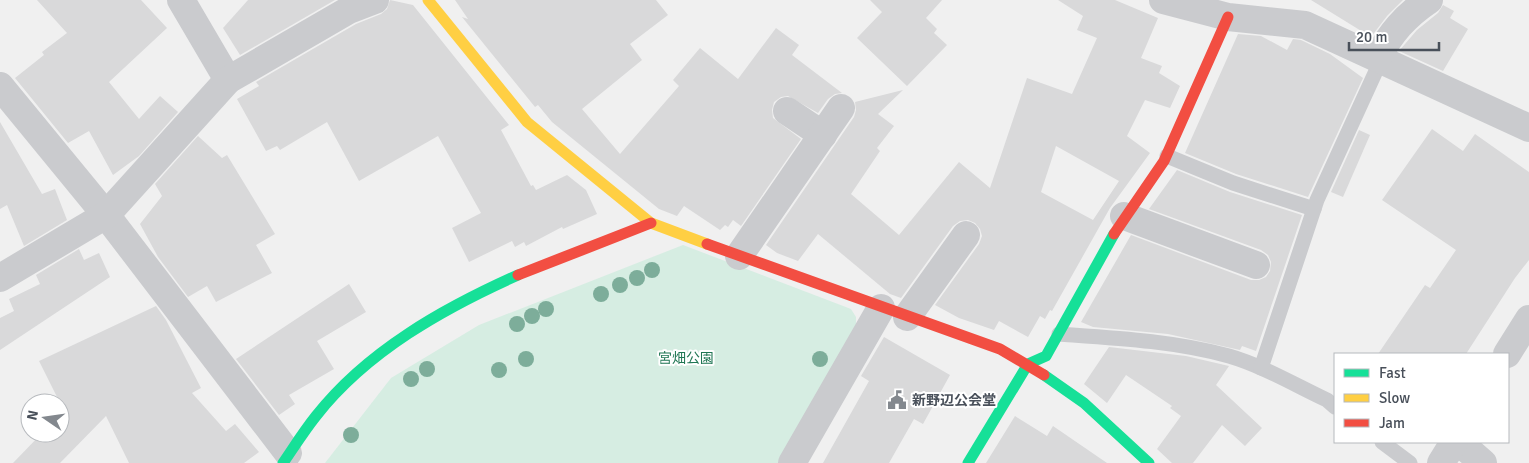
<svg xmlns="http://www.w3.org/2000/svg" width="1529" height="463" viewBox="0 0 1529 463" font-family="Signika,'Noto Sans JP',sans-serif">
<rect width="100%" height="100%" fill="#f0f0f0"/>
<path fill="#d6ede2" d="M 683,245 L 851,309 L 856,317 L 856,325 L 778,463 L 325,463 L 391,378 L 479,325 Z"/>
<g fill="#d9d9da" fill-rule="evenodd">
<path d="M 37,0 L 141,0 L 167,28 L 109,82 L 139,119 L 160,96 L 178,112 L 139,156 L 113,175 L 89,131 L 68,143 L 15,78 L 44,55 L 42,52 L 67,33 Z"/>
<path d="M 248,0 L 335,0 L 240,55 L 223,28 Z"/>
<path d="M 390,0 L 413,5 L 509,125 L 501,130 L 531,186 L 533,185 L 536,190 L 567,175 L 586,190 L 597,214 L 563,229 L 562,227 L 526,246 L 524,242 L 515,247 L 512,241 L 469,262 L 452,228 L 481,213 L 438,136 L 359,181 L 327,122 L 280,150 L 277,146 L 266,151 L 237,99 L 259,86 L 256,82 L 356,24 L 381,14 L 387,9 Z"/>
<path d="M 455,0 L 656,0 L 668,15 L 630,44 L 642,60 L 582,109 L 620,154 L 679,86 L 673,80 L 700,48 L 738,79 L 776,28 L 799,45 L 792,55 L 842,93 L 835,94 L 828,99 L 818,113 L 788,96 L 781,97 L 774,102 L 772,110 L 773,118 L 801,139 L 741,226 L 733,220 L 728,227 L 725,225 L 720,230 L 684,206 L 677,216 L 659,209 L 552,122 L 538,105 L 535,107 L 462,17 L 468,19 Z"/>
<path d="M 870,0 L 942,0 L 926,18 L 937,29 L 934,33 L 947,45 L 907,86 L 857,38 L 882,12 Z"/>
<path d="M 1058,0 L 1115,0 L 1158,18 L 1141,58 L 1162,66 L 1159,73 L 1180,86 L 1170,108 L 1145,100 L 1127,136 L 1150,153 L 1110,208 L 1052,311 L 1050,310 L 1045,319 L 1040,316 L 1028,337 L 999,321 L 994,330 L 959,318 L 935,305 L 979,244 L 982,236 L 980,229 L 975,223 L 968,220 L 960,221 L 953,226 L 901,298 L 890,294 L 818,234 L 798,261 L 777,253 L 766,245 L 854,117 L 856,110 L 855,102 L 903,90 L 878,114 L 894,126 L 877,148 L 880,151 L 851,194 L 899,235 L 959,162 L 990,188 L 1027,78 L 1072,94 L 1097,38 L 1077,30 L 1083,16 ZM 1056,146 L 1119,181 L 1093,220 L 1041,192 Z"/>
<path d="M 1311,0 L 1403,0 L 1387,16 L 1371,37 Z"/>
<path d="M 1443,5 L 1454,11 L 1450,18 L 1468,29 L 1443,71 L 1399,51 L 1417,30 L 1438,13 Z"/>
<path d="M 1238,34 L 1261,36 L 1287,50 L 1293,39 L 1301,40 L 1330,54 L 1363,78 L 1308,197 L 1236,174 L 1185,153 Z"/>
<path d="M 0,122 L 42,194 L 55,189 L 67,220 L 24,246 L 7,205 L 0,209 Z"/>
<path d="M 1432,129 L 1463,151 L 1475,134 L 1529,172 L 1529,260 L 1515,278 L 1466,354 L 1378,354 L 1425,285 L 1430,288 L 1456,250 L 1382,200 Z"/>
<path d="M 1359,130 L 1370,135 L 1343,197 L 1331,192 Z"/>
<path d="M 198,136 L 222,158 L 227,155 L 275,234 L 256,245 L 272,273 L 216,302 L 207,286 L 188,297 L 158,257 L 140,224 L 162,196 L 155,184 Z"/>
<path d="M 1177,170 L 1230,192 L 1302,215 L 1256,351 L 1242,346 L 1240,350 L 1168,334 L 1093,327 L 1081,322 L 1131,235 L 1251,280 L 1259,280 L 1266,277 L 1270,271 L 1271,262 L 1268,255 L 1261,250 L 1149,209 Z"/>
<path d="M 79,249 L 84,260 L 99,253 L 110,277 L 0,350 L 0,318 L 14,311 L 9,299 L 40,284 L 36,275 Z"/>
<path d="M 349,284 L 366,312 L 317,341 L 334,369 L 289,395 L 295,404 L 279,415 L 236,359 Z"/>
<path d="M 156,306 L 166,320 L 201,388 L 192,393 L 226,431 L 235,424 L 259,452 L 244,463 L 129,463 L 106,416 L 60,463 L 13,463 L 42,433 L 60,433 L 60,403 L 39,361 Z"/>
<path d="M 884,337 L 950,375 L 923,424 L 914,419 L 889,463 L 823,463 L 869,381 L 861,376 Z"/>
<path d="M 1109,347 L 1186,356 L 1229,366 L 1216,385 L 1262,428 L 1245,446 L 1222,425 L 1193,463 L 1172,463 L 1157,449 L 1181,416 L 1170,408 L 1172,406 L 1126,375 L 1107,403 L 1084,384 Z"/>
<path d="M 1015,416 L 1047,436 L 1053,426 L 1107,463 L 986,463 Z"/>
</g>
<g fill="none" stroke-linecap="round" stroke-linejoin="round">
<g stroke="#cacbce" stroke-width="15">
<path d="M 1167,156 L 1233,183 L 1314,209"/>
<path d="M 1059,334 C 1116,338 1174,341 1229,356 C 1263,366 1295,385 1327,400 L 1335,407"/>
<path d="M 1261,368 L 1317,200 L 1381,60"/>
<path d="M 1382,442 L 1410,463"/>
</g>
<g stroke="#cacbce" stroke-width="28">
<path d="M 181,0 L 228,80"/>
<path d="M 1163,0 L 1228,17 L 1305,25 L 1529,128"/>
<path d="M 1377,58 C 1391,33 1405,16 1429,0"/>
<path d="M 0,86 L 106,215 L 288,453"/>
<path d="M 787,111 L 823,135"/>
<path d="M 1124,216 L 1256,265"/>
<path d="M 739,256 L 841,108"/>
<path d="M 0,278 L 106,215 L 228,80 L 349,10 L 375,0"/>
<path d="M 907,317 L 966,235"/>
<path d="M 1507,354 L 1529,319"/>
<path d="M 1459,442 L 1483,463"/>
<path d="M 792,463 L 881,308"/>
<path d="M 1441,463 L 1454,442"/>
</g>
<g stroke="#16e098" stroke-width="11">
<path d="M 1044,375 L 1084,403 L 1149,463"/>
<path d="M 283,463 C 294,447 304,431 316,416 C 367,351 444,308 518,275"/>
<path d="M 968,463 L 1028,364 L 1046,356 L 1114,234"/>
</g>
<path stroke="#ffcf43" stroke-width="11" d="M 428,0 L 527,122 L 651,223 L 707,244"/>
<g stroke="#f24e42" stroke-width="11">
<path d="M 1114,234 L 1164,161 L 1228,17"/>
<path d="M 707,244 L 1000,349 L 1044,375"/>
<path d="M 518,275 L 651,223"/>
</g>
</g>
<g fill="#7dad9a">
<circle cx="652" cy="270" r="8"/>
<circle cx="637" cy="278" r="8"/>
<circle cx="620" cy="285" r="8"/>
<circle cx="601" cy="294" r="8"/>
<circle cx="546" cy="309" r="8"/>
<circle cx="532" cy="316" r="8"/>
<circle cx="517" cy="324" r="8"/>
<circle cx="526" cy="359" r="8"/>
<circle cx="820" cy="359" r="8"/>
<circle cx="427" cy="369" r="8"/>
<circle cx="499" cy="370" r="8"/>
<circle cx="411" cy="379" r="8"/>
<circle cx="351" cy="435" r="8"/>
</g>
<defs>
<g id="civic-bare" transform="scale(1.5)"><path d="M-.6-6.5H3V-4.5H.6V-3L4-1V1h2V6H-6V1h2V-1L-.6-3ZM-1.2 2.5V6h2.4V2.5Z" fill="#83888e" stroke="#fff" stroke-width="2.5" paint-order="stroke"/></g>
</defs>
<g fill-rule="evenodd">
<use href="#civic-bare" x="897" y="400"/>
</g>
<g text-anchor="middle" stroke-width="4" stroke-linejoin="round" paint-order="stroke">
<g font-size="14" fill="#1f7653" stroke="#fff">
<text x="686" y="363">宮畑公園</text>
</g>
<g font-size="14" font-weight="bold" fill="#49505a" stroke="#fff" text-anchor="start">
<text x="912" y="405">新野辺公会堂</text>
</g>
</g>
<rect x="1334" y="353" width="175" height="90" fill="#ffffff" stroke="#b6b9bd"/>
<rect x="1344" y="369" width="25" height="8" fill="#16e098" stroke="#b6b9bd"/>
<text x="1379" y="378" font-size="15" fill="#49505a">Fast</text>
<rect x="1344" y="394" width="25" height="8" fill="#ffcf43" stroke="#b6b9bd"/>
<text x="1379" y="403" font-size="15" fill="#49505a">Slow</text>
<rect x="1344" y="419" width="25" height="8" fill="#f24e42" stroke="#b6b9bd"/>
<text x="1379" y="428" font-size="15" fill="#49505a">Jam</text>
<g transform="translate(45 418) rotate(283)"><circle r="24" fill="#ffffff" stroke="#b6b9bd"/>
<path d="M0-4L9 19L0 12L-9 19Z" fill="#83888e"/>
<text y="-8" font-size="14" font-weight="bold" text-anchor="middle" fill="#49505a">N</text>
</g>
<path d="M1349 42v8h90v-8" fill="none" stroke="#49505a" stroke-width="2.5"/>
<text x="1356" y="42" font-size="15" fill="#49505a" stroke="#ffffff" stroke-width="4" paint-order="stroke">20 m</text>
</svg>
